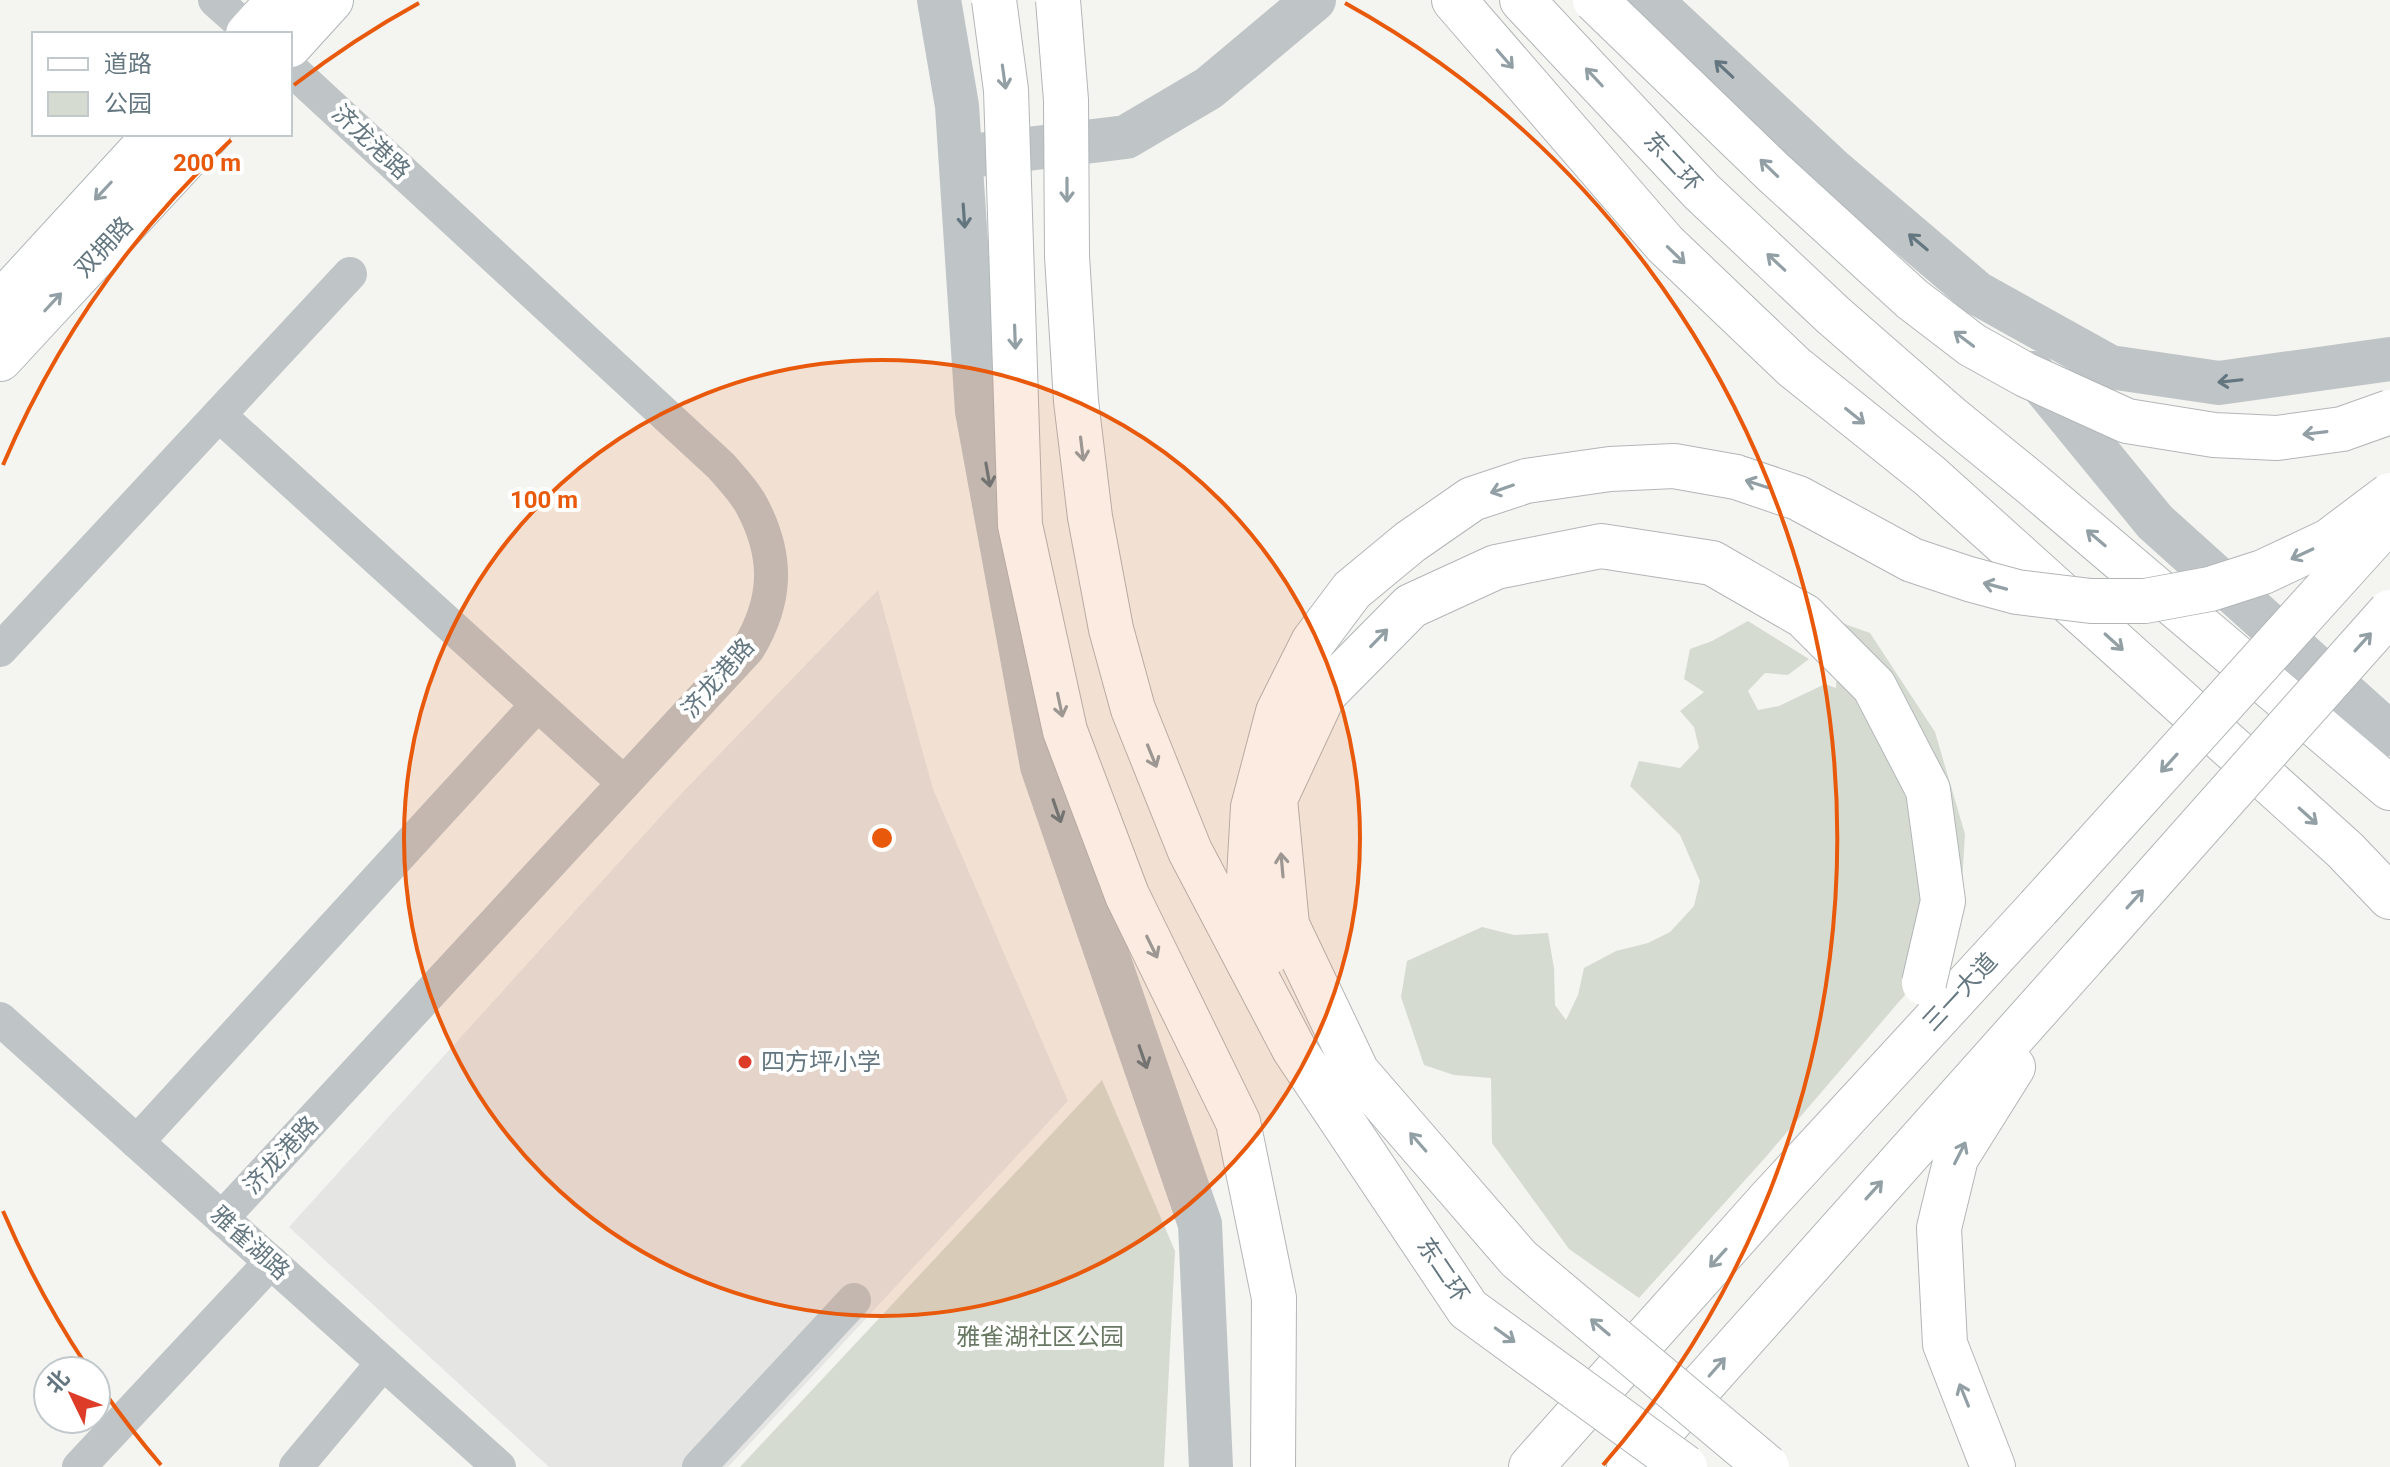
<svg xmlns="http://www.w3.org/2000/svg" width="2390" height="1467" viewBox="0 0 2390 1467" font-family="Roboto,'Noto Sans SC',sans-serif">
<rect width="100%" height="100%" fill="#f4f4f0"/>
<path fill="#e5e5e4" d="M 878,590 L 933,789 L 1068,1101 L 728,1467 L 549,1467 L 289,1227 L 681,794 Z"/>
<g fill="#d6dbd1">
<path d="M 1748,621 L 1809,659 L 1788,675 L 1765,673 L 1748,691 L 1758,710 L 1779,706 L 1825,684 L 1836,688 L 1839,622 L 1870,633 L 1935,732 L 1965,834 L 1959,932 L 1764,1159 L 1639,1298 L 1569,1249 L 1492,1143 L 1491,1078 L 1454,1075 L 1424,1065 L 1401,997 L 1407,961 L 1482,927 L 1514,935 L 1548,933 L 1554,968 L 1555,1005 L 1566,1020 L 1578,995 L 1584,968 L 1616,951 L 1648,943 L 1670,932 L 1694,906 L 1700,881 L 1680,835 L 1630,786 L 1639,761 L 1680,768 L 1699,748 L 1694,727 L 1680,711 L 1704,692 L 1684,679 L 1690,649 L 1712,641 Z"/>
<path d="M 1102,1080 L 1175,1251 L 1164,1467 L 740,1467 Z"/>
</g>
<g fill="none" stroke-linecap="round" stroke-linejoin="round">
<g stroke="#afb6b9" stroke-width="46">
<g id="secondary">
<path d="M 248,34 L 279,0"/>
<path d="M 290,45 L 331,0"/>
<path d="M 0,304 L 156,134"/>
<path d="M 0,359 L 208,134"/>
</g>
</g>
<g stroke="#b2b6b8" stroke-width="46">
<g id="trunk">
<path d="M 1454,0 L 1665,244 L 1794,367 L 1930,476 L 2345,850 L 2390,897"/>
<path d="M 1522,0 L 1702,192 L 1833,315 L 1951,418 L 2032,484 L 2390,788"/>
<path d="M 1531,1467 L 1770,1199 L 2038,908"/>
<path d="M 1629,1467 L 2083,958"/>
<path d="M 1993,1467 L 1945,1344 L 1939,1228 L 1956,1158 L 2013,1067"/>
</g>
</g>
<g stroke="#bfc4c6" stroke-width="34">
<path d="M 215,0 L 253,34"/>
<path d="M 219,415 L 624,783"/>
<path d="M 0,650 L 350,274"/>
<path d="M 0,1019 L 499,1467"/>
<path d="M 137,1142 L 537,705"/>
<path d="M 222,1218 L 748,649 C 777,601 779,557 752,506 C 745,492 732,479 721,466 L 290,68"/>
<path d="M 79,1467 L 271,1262"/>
<path d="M 296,1467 L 383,1363"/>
<path d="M 699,1467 L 854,1300"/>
</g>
<g stroke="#bfc4c6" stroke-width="44">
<path d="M 939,0 L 957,106 L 977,411 L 1042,766 L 1200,1224 L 1211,1467"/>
<path d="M 1650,0 L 1834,171 L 1977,293 L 2110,367 L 2219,383 L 2390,359"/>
<path d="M 970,156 L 1126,137 L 1209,88 L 1314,0"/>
<path d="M 2033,373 L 2155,522 L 2390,734"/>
</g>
<use href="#secondary" stroke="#fff" stroke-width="44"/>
<use href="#trunk" stroke="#fff" stroke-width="44"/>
<g stroke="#b2b6b8" stroke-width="46" stroke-linecap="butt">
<g id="trunk-bridge">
<path d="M 994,0 L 1006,90 L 1020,525 L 1065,731 L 1127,895 L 1238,1122 L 1274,1298 L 1273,1467"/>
<path d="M 1058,0 L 1066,100 L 1067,256 L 1076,401 L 1090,517 L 1111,629 L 1133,709 L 1190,851 L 1294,1049 L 1468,1309 L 1685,1467"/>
<path d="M 1595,0 L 1773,172 L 1912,299 L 1972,345 L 2026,375 L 2127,421 L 2214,435 L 2277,438 L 2342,429 L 2390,412"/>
<path d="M 2038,908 L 2386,523"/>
<path d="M 1269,952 L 1249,878 L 1253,807 L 1278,712 L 1313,642 L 1352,590 L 1410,542 L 1472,499 L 1526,481 L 1610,469 L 1674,466 L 1736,477 L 1798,498 L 1912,560 L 1969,579 L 2017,592 L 2091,601 L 2145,601 L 2210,589 L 2263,572 L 2329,541 L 2390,495"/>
<path d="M 2083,958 L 2390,612"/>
<path d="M 1767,1467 L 1519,1259 L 1357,1072 L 1287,925 L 1275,799 L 1324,694 L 1411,606 L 1496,567 L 1601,546 L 1712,563 L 1804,616 L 1874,686 L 1928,790 L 1943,901 L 1924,983"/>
</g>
</g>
<use href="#trunk-bridge" stroke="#fff" stroke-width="44"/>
</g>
<defs><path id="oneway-shaft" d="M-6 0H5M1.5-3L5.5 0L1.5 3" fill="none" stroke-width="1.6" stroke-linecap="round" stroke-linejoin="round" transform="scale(2)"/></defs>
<g stroke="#92a0a6">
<use href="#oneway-shaft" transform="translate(1505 59) rotate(49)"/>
<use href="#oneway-shaft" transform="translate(1004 77) rotate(82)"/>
<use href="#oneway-shaft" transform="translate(1594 77) rotate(-133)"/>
<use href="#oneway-shaft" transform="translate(1769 168) rotate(-136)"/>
<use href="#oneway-shaft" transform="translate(1067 190) rotate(90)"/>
<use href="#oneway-shaft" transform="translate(103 191) rotate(133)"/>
<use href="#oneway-shaft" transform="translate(1676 255) rotate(44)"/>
<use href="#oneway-shaft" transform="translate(1776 262) rotate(-137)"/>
<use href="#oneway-shaft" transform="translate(53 302) rotate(-47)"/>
<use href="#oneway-shaft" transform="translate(1015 337) rotate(88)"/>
<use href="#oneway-shaft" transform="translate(1964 339) rotate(-143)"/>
<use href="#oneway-shaft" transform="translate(1855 416) rotate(39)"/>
<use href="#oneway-shaft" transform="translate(2315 433) rotate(173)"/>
<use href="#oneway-shaft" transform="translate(1082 449) rotate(83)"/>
<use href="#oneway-shaft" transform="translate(1757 484) rotate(-162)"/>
<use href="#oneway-shaft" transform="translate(1502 489) rotate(161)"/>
<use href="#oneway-shaft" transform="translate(2096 538) rotate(-140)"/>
<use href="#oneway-shaft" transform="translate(2302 554) rotate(155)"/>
<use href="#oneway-shaft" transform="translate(1995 586) rotate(-165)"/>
<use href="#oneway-shaft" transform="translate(1379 638) rotate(-46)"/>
<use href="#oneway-shaft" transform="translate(2114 642) rotate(42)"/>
<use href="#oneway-shaft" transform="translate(2363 642) rotate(-48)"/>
<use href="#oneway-shaft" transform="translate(1060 705) rotate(78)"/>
<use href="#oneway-shaft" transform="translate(1152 756) rotate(68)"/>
<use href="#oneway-shaft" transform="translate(2169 763) rotate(132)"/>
<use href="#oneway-shaft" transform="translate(2308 816) rotate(42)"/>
<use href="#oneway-shaft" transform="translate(1282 865) rotate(-95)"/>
<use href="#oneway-shaft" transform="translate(2135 899) rotate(-48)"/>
<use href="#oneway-shaft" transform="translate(1152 947) rotate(64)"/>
<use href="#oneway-shaft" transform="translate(1418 1142) rotate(-131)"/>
<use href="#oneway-shaft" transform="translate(1960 1153) rotate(-63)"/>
<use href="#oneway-shaft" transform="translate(1874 1190) rotate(-48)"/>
<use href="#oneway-shaft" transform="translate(1718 1258) rotate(132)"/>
<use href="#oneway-shaft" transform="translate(1600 1327) rotate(-140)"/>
<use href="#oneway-shaft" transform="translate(1505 1335) rotate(36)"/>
<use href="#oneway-shaft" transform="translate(1717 1367) rotate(-49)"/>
<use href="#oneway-shaft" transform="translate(1964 1395) rotate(-112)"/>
</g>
<g stroke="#647780">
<use href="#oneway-shaft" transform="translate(1724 69) rotate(-137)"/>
<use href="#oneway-shaft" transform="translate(964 216) rotate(86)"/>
<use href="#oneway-shaft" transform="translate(1918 242) rotate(-140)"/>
<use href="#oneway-shaft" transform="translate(2230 381) rotate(174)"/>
<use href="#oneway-shaft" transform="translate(988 475) rotate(80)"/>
<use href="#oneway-shaft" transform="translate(1057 811) rotate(71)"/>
<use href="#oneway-shaft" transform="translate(1143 1057) rotate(71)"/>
</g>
<circle cx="882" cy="838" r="478" fill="#e8590c" fill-opacity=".12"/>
<g fill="none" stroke="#e8590c" stroke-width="4">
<circle cx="882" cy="838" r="478"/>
<path d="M161 1465A955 955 0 0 1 100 1386M86 1365A955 955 0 0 1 3 1211M3 465A955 955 0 0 1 231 140M294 85A955 955 0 0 1 419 3M1345 3A955 955 0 0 1 1603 1465"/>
</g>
<circle fill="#dc3c28" stroke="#fff" stroke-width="3" cx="745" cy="1062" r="8"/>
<g text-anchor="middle" stroke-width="8" stroke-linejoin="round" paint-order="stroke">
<g font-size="24" fill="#647780" stroke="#fff">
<text transform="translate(371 142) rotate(43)" y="8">济龙港路</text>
<text transform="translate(1673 162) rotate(47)" y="8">东二环</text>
<text transform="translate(104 247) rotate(-47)" y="8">双拥路</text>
<text transform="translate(718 678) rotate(-49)" y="8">济龙港路</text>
<text transform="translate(1960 992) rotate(-47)" y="8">三一大道</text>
<text transform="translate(281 1155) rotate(-47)" y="8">济龙港路</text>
<text transform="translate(250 1243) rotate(42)" y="8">雅雀湖路</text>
<text transform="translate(1443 1270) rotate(56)" y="8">东二环</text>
</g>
<g font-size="24" fill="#647780" stroke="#fff" text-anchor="start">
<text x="761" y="1070">四方坪小学</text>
</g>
<g font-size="24" fill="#697863" stroke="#fff">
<text x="1040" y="1345">雅雀湖社区公园</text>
</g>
</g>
<circle cx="882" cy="838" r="12" fill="#e8590c" stroke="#fff" stroke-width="4"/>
<g font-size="24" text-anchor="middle" font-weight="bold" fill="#e8590c" stroke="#fff" stroke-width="8" stroke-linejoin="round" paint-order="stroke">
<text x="207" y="171">200 m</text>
<text x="544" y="508">100 m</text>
</g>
<rect x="32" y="32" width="260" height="104" fill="#ffffff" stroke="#c1c9cc" stroke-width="2"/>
<rect x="48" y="58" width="40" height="12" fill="#ffffff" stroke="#c1c9cc" stroke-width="2"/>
<text x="104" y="72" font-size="24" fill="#647780">道路</text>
<rect x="48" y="92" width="40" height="24" fill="#d6dbd1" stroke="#c1c9cc" stroke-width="2"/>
<text x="104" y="112" font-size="24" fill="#647780">公园</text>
<g transform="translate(72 1395) rotate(313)"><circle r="38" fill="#ffffff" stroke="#c1c9cc" stroke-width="2"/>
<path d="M0-6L14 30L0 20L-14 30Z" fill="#dc3c28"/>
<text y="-12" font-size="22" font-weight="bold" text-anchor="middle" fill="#647780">北</text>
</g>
</svg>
